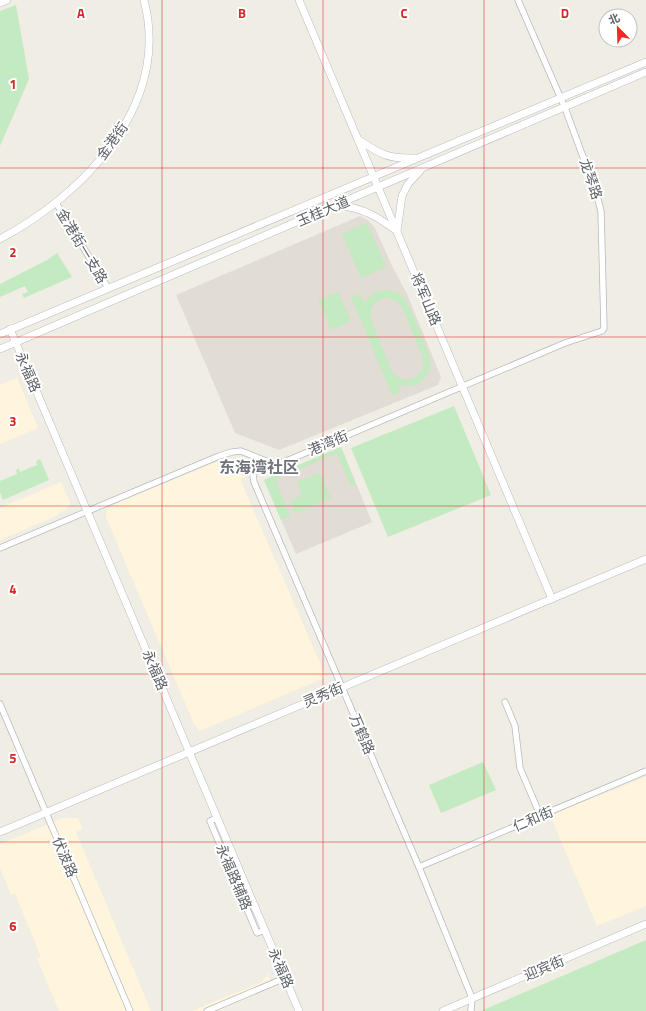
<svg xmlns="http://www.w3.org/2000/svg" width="646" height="1011" viewBox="0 0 646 1011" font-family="'Titillium Web','Noto Sans SC',sans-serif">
<rect width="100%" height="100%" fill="#f0ede5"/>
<g fill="#fff5dc">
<path d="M 17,378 L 38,428 L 0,444 L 0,385 Z"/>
<path d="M 230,458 L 236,460 L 241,464 L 246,477 L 240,479 L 326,677 L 200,731 L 194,724 L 106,517 L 107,511 L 113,505 L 221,460 Z"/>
<path d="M 61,482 L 70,502 L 69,507 L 54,517 L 0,540 L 0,508 Z"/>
<path d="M 646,777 L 646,906 L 597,926 L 550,815 Z"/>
<path d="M 63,818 L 78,818 L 83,829 L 76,832 L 151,1011 L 59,1011 L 37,958 L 41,957 L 15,894 L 11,895 L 0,868 L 0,844 Z"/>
<path d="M 267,973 L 273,987 L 217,1011 L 192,1011 L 262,982 L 266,976 Z"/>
</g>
<g fill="#e1dcd4">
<path d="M 360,216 L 369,221 L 375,228 L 393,268 L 407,294 L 441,377 L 438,385 L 279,450 L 235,433 L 176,295 Z"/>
<path d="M 341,447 L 372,522 L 296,554 L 264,480 Z"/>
</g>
<g fill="#c3eac0" fill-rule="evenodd">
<path d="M 16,5 L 29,79 L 0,146 L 0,11 Z"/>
<path d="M 367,223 L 386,267 L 361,278 L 342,234 Z"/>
<path d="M 57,253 L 72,277 L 24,298 L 22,294 L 28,292 L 25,286 L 0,297 L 0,284 L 47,260 Z"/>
<path d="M 387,290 C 394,291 399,293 404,298 C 410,305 430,353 430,362 C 431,379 414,390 398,384 L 401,391 L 392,395 L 351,297 L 360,294 L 364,303 C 370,295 377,290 387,290 ZM 388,298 L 398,302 L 402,307 L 423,358 C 427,376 407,387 393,374 L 371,320 C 368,308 376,298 388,298 Z"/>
<path d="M 338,292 L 351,321 L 331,330 L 318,300 Z"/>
<path d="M 454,406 L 491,495 L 388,537 L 351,448 Z"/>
<path d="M 341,447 L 356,484 L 351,486 L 337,453 L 275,479 L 290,516 L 281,520 L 264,480 Z"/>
<path d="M 40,459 L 49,480 L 3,500 L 0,492 L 0,481 L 17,474 L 16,470 L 19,468 L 20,472 L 37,465 L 36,461 Z"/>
<path d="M 320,473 L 331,498 L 296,513 L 290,501 L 302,495 L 297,482 Z"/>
<path d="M 483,762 L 496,790 L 441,813 L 429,785 Z"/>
<path d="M 646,940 L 646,1011 L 483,1011 L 483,1010 Z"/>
</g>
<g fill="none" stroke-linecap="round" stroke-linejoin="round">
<g stroke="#b6b9bd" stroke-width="7">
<g id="street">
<path d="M 56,203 L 108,288"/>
<path d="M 257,458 L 252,468 L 254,482 L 419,867 L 472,998 L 471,1011"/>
<path d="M 0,548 L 219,456 L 232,452 L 241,451 L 271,463 L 276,464 L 284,462 L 565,343 L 602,331 L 604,328 L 601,211 L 596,192 L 565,108 L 518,0"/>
<path d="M 505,702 L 515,726 L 520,768 L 540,815"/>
<path d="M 0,704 L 130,1011"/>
<path d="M 217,818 L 210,821 L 257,933 L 265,930"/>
<path d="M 419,867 L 646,771"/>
<path d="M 207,1011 L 285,978"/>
</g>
</g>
<g stroke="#b7bbc0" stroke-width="8">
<g id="secondary">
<path d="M 299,0 L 552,599"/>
<path d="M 0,3 L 7,0"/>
<path d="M 359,140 C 380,154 388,159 414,158"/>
<path d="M 339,205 C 365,209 376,216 397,231 L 402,196 L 408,184 L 420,171"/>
<path d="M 0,239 C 85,194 171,104 144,0"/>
<path d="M 10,329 L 299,1011"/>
<path d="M 0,334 L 646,62"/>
<path d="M 0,349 L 646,72"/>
<path d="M 0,832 L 646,559"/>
<path d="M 443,1011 L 646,924"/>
</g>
</g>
<use href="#street" stroke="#fff" stroke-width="5.5"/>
<use href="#secondary" stroke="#fff" stroke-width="7"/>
</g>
<path fill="none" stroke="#d62828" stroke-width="1" stroke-opacity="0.55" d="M 162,0 L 162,1011M 323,0 L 323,1011M 484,0 L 484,1011M 0,168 L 646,168M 0,337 L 646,337M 0,506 L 646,506M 0,674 L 646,674M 0,842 L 646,842"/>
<g text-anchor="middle" stroke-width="4" stroke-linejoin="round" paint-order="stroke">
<g font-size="14" fill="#5d6267" stroke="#fff">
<text transform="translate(112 141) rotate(-54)" y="5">金港街</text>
<text transform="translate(591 179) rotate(71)" y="5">龙琴路</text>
<text transform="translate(323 211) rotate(-23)" y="5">玉桂大道</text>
<text transform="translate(82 246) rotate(59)" y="5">金港街一支路</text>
<text transform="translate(426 299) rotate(67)" y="5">将军山路</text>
<text transform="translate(28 372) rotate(67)" y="5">永福路</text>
<text transform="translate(328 443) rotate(-23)" y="5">港湾街</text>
<text transform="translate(155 670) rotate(67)" y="5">永福路</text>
<text transform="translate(323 695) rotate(-23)" y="5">灵秀街</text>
<text transform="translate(362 734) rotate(67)" y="5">万鹤路</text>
<text transform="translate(533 819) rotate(-23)" y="5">仁和街</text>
<text transform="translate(65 857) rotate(67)" y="5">伏波路</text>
<text transform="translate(234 877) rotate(67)" y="5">永福路辅路</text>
<text transform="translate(281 968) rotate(67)" y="5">永福路</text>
<text transform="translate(544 968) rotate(-23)" y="5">迎宾街</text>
</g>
<g font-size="16" font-weight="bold" fill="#6e7479" stroke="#fff">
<text x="259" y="473">东海湾社区</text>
</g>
</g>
<g font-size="13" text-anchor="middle" font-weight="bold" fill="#d62828" stroke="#fff" stroke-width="4" stroke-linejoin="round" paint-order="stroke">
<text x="81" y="18">A</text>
<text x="242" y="18">B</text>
<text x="404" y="18">C</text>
<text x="565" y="18">D</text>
<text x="13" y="89">1</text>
<text x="13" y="257">2</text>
<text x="13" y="426">3</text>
<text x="13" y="594">4</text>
<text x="13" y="763">5</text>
<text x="13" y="931">6</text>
</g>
<g transform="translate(618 28) rotate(337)"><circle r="19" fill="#ffffff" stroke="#bec0c2"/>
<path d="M0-3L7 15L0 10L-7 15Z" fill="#f72825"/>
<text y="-6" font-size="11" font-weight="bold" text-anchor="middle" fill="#5d6267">北</text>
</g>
</svg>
